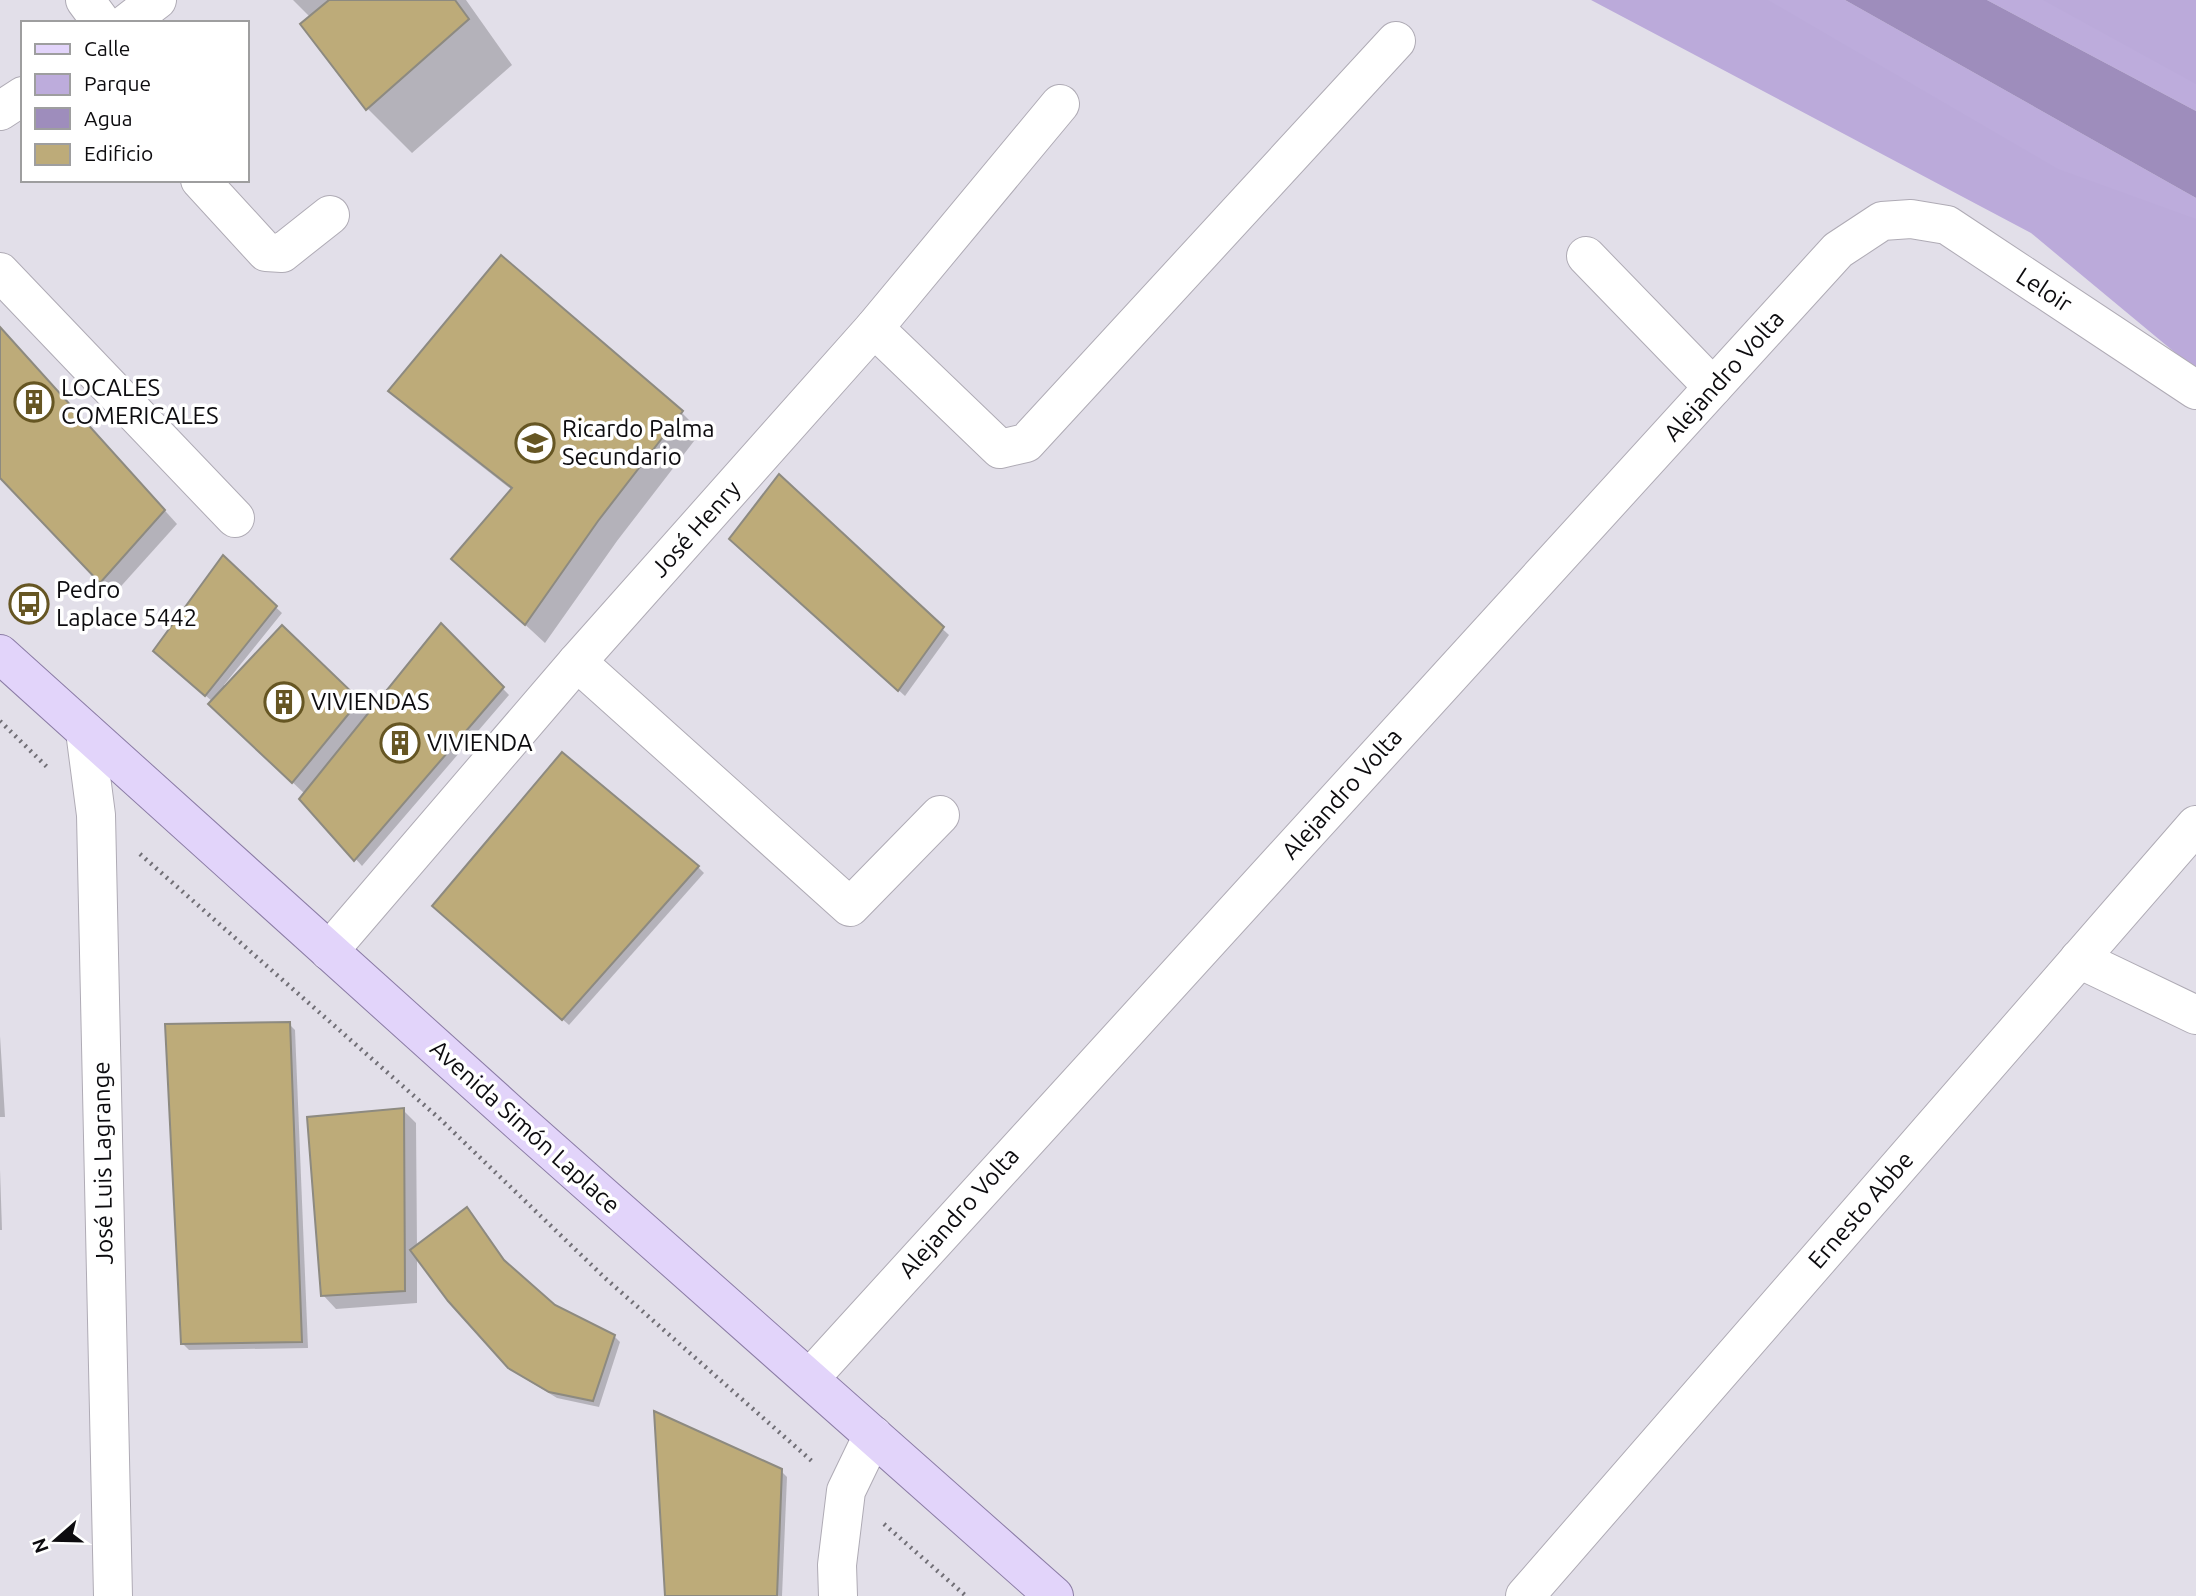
<svg xmlns="http://www.w3.org/2000/svg" width="2196" height="1596" viewBox="0 0 2196 1596" font-family="Ubuntu,sans-serif">
<rect width="100%" height="100%" fill="#e2dfe9"/>
<g fill="#bdacdc">
<path d="M 1657,0 L 1845,0 L 2196,198 L 2196,296 Z"/>
<path d="M 1987,0 L 2196,0 L 2196,111 Z"/>
</g>
<g fill="#bbaada">
<path d="M 1591,0 L 1768,0 L 2058,169 L 2196,219 L 2196,370 L 2031,233 Z"/>
<path d="M 2043,0 L 2196,0 L 2196,84 Z"/>
</g>
<path fill="#9e8dbc" d="M 1845,0 L 1987,0 L 2196,111 L 2196,198 Z"/>
<g fill="#0003">
<path d="M 293,0 L 466,0 L 512,65 L 412,153 L 367,108 L 311,18 Z"/>
<path d="M 0,328 L 177,524 L 114,594 L 0,475 Z"/>
<path d="M 390,391 L 682,413 L 701,432 L 617,541 L 545,643 L 454,559 L 512,490 L 410,410 Z"/>
<path d="M 779,476 L 949,635 L 905,696 L 737,545 Z"/>
<path d="M 223,558 L 282,613 L 224,685 L 226,687 L 282,627 L 371,713 L 441,625 L 509,695 L 362,866 L 302,798 L 305,794 L 223,717 L 213,702 L 161,657 Z"/>
<path d="M 698,867 L 704,873 L 569,1025 L 441,912 Z"/>
<path d="M 289,1024 L 295,1030 L 308,1348 L 189,1350 L 183,1344 Z"/>
<path d="M 0,1036 L 5,1117 L 0,1117 Z"/>
<path d="M 403,1110 L 416,1123 L 417,1247 L 467,1209 L 508,1266 L 554,1307 L 614,1336 L 620,1342 L 599,1407 L 557,1398 L 516,1373 L 417,1256 L 417,1303 L 336,1309 L 323,1295 Z"/>
<path d="M 0,1170 L 2,1230 L 0,1230 Z"/>
<path d="M 781,1471 L 787,1477 L 782,1596 L 667,1596 Z"/>
</g>
<g fill="#bdab79" stroke="#8d8a80" stroke-width="2">
<path d="M 329,0 L 455,0 L 469,19 L 366,110 L 300,24 Z"/>
<path d="M 501,255 L 683,411 L 598,521 L 525,625 L 451,559 L 512,488 L 388,391 Z"/>
<path d="M 0,327 L 165,510 L 100,583 L 0,478 Z"/>
<path d="M 779,474 L 944,627 L 898,691 L 729,539 Z"/>
<path d="M 223,555 L 277,606 L 205,696 L 153,651 Z"/>
<path d="M 441,623 L 504,687 L 354,861 L 299,799 Z"/>
<path d="M 282,625 L 360,700 L 292,783 L 208,704 Z"/>
<path d="M 562,752 L 699,866 L 562,1020 L 432,906 Z"/>
<path d="M 290,1022 L 302,1342 L 181,1344 L 165,1024 Z"/>
<path d="M 404,1108 L 405,1291 L 321,1296 L 307,1117 Z"/>
<path d="M 467,1207 L 504,1260 L 555,1305 L 615,1335 L 593,1401 L 549,1392 L 508,1368 L 448,1301 L 410,1250 Z"/>
<path d="M 654,1411 L 782,1469 L 777,1596 L 665,1596 Z"/>
</g>
<g fill="none" stroke-linecap="round" stroke-linejoin="round">
<g stroke="#afabb5" stroke-width="40">
<g id="minor">
<path d="M 85,0 L 102,23"/>
<path d="M 127,23 L 157,0"/>
<path d="M 0,111 L 23,96"/>
<path d="M 200,180 L 266,252 L 282,253 L 330,215"/>
<path d="M 1586,256 L 1713,387"/>
<path d="M 0,272 L 235,518"/>
<path d="M 874,328 L 1000,449 L 1026,443 L 1396,41"/>
<path d="M 577,662 L 850,907 L 940,815"/>
<path d="M 85,731 L 96,815 L 113,1596"/>
<path d="M 329,951 L 577,662 L 874,328 L 1060,104"/>
<path d="M 2079,959 L 2196,1015"/>
<path d="M 810,1378 L 1838,250 L 1882,221 L 1911,219 L 1947,225 L 2196,390"/>
<path d="M 838,1596 L 837,1565 L 846,1491 L 873,1435"/>
<path d="M 1525,1596 L 2196,825"/>
</g>
</g>
<g stroke="#8b7ca5" stroke-width="40">
<path id="primary" d="M 0,654 L 508,1112 L 1054,1596"/>
</g>
<g stroke="#716f76" stroke-width="4.5" stroke-dasharray="2 5" stroke-linecap="butt">
<path d="M 0,721 L 47,767"/>
<path d="M 140,854 L 440,1119 L 605,1278 L 814,1463"/>
<path d="M 884,1524 L 966,1596"/>
</g>
<use href="#minor" stroke="#fff" stroke-width="38"/>
<use href="#primary" stroke="#e2d4fa" stroke-width="38"/>
</g>
<defs>
<g id="building-ring" transform="scale(2.0125)"><circle r="9.5" fill="#fff" stroke="#665623" stroke-width="1.5"/><path d="M-4-6H4V6H1V3H-1V6H-4ZM-2.5-4.3h1.7v1.8h-1.7ZM.8-4.3h1.7v1.8H.8ZM-2.5-1h1.7V.8h-1.7ZM.8-1h1.7V.8H.8Z" fill="#665623"/></g>
<g id="school-ring" transform="scale(2.0125)"><circle r="9.5" fill="#fff" stroke="#665623" stroke-width="1.5"/><path d="M0-5L7-2L0 1L-7-2ZM-4 1L0 2.5L4 1V4Q0 6-4 4Z" fill="#665623"/></g>
<g id="bus-ring" transform="scale(2.0125)"><circle r="9.5" fill="#fff" stroke="#665623" stroke-width="1.5"/><path d="M-5-6H5V4H4V6H2V4H-2V6H-4V4H-5ZM-3.5-4V0h7V-4ZM-3.5 1.2v1.5H-2V1.2ZM2 1.2v1.5H3.5V1.2Z" fill="#665623"/></g>
</defs>
<g fill-rule="evenodd">
<use href="#building-ring" x="34" y="402"/>
<use href="#school-ring" x="535" y="443"/>
<use href="#bus-ring" x="29" y="604"/>
<use href="#building-ring" x="284" y="702"/>
<use href="#building-ring" x="400" y="743"/>
</g>
<g text-anchor="middle" stroke-width="7" stroke-linejoin="round" paint-order="stroke">
<g font-size="24" fill="#0d0c0f" stroke="#fff">
<text transform="translate(2044 290) rotate(33)" y="8">Leloir</text>
<text transform="translate(1724 376) rotate(-48)" y="8">Alejandro Volta</text>
<text transform="translate(696 529) rotate(-48)" y="8">José Henry</text>
<text transform="translate(1342 794) rotate(-48)" y="8">Alejandro Volta</text>
<text transform="translate(525 1127) rotate(42)" y="8">Avenida Simón Laplace</text>
<text transform="translate(103 1163) rotate(-91)" y="8">José Luis Lagrange</text>
<text transform="translate(1861 1210) rotate(-49)" y="8">Ernesto Abbe</text>
<text transform="translate(959 1213) rotate(-48)" y="8">Alejandro Volta</text>
</g>
<g font-size="24" fill="#0d0c0f" stroke="#fff" text-anchor="start">
<text x="61" y="396">LOCALES<tspan x="61" dy="28">COMERICALES</tspan></text>
<text x="562" y="437">Ricardo Palma<tspan x="562" dy="28">Secundario</tspan></text>
<text x="56" y="598">Pedro<tspan x="56" dy="28">Laplace 5442</tspan></text>
<text x="311" y="710">VIVIENDAS</text>
<text x="427" y="751">VIVIENDA</text>
</g>
</g>
<rect x="21" y="21" width="228" height="161" fill="#ffffff" stroke="#9e9e9f" stroke-width="2"/>
<rect x="35" y="44" width="35" height="10" fill="#e2d4fa" stroke="#9e9e9f" stroke-width="2"/>
<text x="84" y="56" font-size="21" fill="#0d0c0f">Calle</text>
<rect x="35" y="74" width="35" height="21" fill="#bdacdc" stroke="#9e9e9f" stroke-width="2"/>
<text x="84" y="91" font-size="21" fill="#0d0c0f">Parque</text>
<rect x="35" y="108" width="35" height="21" fill="#9e8dbc" stroke="#9e9e9f" stroke-width="2"/>
<text x="84" y="126" font-size="21" fill="#0d0c0f">Agua</text>
<rect x="35" y="144" width="35" height="21" fill="#bdab79" stroke="#9e9e9f" stroke-width="2"/>
<text x="84" y="161" font-size="21" fill="#0d0c0f">Edificio</text>
<g transform="translate(56 1540) rotate(250)" stroke="#ffffff" stroke-width="5" paint-order="stroke">
<path d="M0-5L12 26L0 18L-12 26Z" fill="#0d0c0f"/>
<text y="-10" font-size="19" font-weight="bold" text-anchor="middle" fill="#0d0c0f">N</text>
</g>
</svg>
